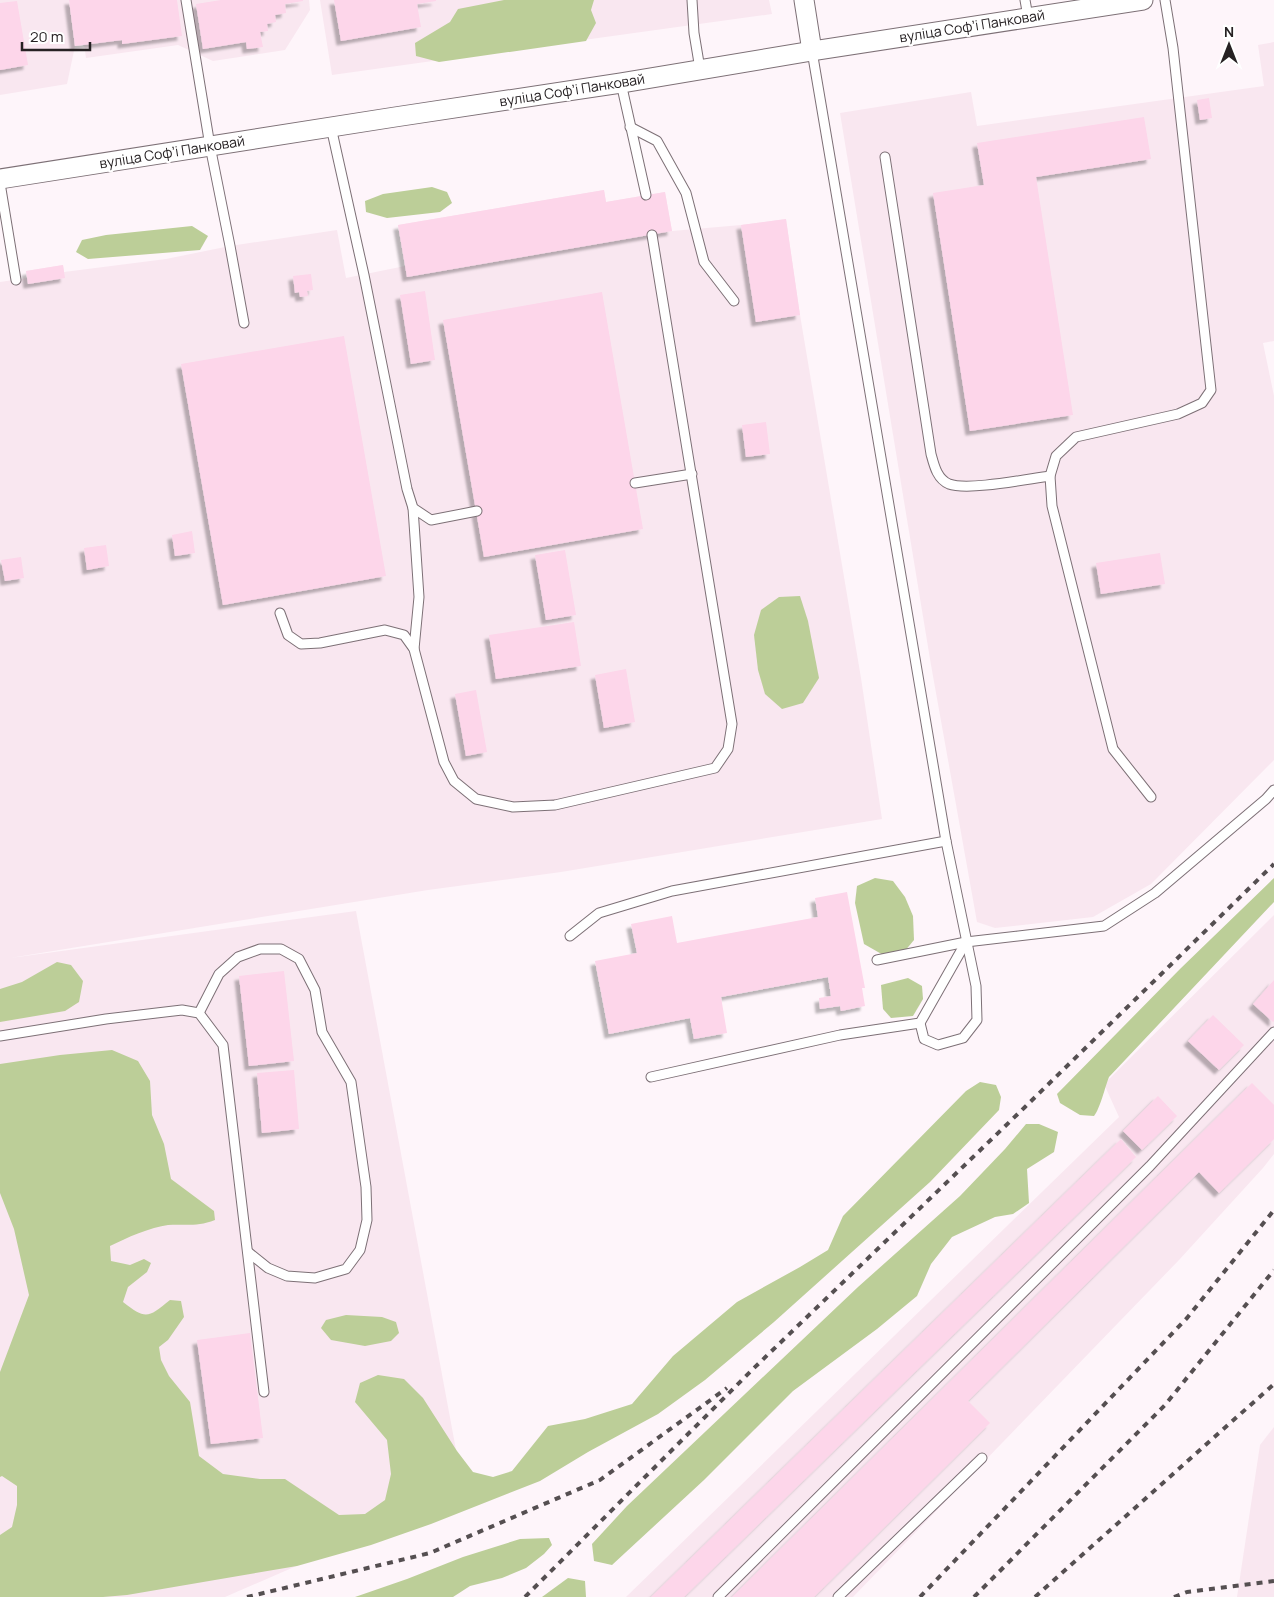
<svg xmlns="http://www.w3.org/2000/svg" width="1274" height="1597" viewBox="0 0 1274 1597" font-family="Manrope,sans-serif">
<defs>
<filter id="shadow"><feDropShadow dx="-4.5" dy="4.5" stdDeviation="1" flood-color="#0004"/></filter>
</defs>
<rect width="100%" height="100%" fill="#fef5fa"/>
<g fill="#f9e7f0">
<path d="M 0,0 L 69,0 L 75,46 L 67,84 L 0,95 Z"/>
<path d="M 78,0 L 309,0 L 310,10 L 285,50 L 213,61 L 178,45 L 86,58 Z"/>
<path d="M 320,0 L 769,0 L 772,14 L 332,75 Z"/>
<path d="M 1274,42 L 1274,341 L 1263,343 L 1274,396 L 1274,760 L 1151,884 L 1093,917 L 995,928 L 977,922 L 931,665 L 840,113 L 971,92 L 977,126 L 1264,86 L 1258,45 Z"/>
<path d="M 604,190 L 606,202 L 665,192 L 672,231 L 741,225 L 786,219 L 800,315 L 861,678 L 882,819 L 561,872 L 428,890 L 10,958 L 356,911 L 464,1493 L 225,1597 L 0,1597 L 0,282 L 27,278 L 26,271 L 63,265 L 64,272 L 166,259 L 230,246 L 337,230 L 346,278 L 405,266 L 398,225 Z"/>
<path d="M 1274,915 L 1274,1154 L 1263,1168 L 1179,1260 L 853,1597 L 626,1597 L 1119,1117 L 1104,1084 Z"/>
<path d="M 1274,1427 L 1274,1597 L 1237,1597 L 1260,1445 Z"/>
</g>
<g fill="#bcce98">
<path d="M 504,0 L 594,0 L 591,10 L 596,23 L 586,41 L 439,62 L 416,56 L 415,43 L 450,22 L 458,9 Z"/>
<path d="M 432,187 L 447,192 L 452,203 L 440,212 L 387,218 L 366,212 L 365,201 L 383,194 Z"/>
<path d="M 192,226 L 208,236 L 200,250 L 88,259 L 76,252 L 82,240 L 106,235 Z"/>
<path d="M 800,596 L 808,621 L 819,678 L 803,703 L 782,709 L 765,694 L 758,670 L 754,635 L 761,610 L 779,597 Z"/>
<path d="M 875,878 L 893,881 L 905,897 L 913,916 L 914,940 L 904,952 L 885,956 L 864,944 L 855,903 L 857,886 Z"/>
<path d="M 1274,878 L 1274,902 L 1109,1077 C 1105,1087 1100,1109 1094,1116 L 1080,1115 L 1060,1103 L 1057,1094 L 1181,968 Z"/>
<path d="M 57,962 L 71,965 L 83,981 L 79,1002 L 65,1011 L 0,1022 L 0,989 L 22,982 Z"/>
<path d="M 908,978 L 922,986 L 923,999 L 913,1016 L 891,1018 L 883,1009 L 881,985 Z"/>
<path d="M 112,1050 L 138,1061 L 150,1081 L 152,1115 L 164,1144 L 171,1179 L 214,1211 L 215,1220 C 197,1227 186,1224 168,1225 C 151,1227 126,1238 110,1246 L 111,1261 L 130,1265 L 144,1259 L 151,1263 L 147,1272 L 128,1287 L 123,1302 C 146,1320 148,1318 170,1300 L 181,1301 L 184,1317 L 168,1340 L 159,1347 L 161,1360 L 169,1376 L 190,1402 L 199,1456 L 223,1474 L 260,1479 L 285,1479 L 339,1515 L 365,1514 L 385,1500 L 391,1474 L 387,1440 L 355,1402 L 360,1383 L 378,1375 L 404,1379 L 423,1398 L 457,1451 L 473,1472 L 493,1477 L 512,1471 L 548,1426 L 585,1419 L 632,1404 L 673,1356 L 737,1302 L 800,1267 L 828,1250 L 843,1216 L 966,1091 L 980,1082 L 996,1085 L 1001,1097 L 999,1110 L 930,1182 L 774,1322 L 705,1380 L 658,1414 L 588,1452 L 540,1481 L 431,1524 L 371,1545 L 297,1566 L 127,1595 L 103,1597 L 0,1597 L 0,1535 L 12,1527 L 17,1505 L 17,1486 L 2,1476 L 0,1477 L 0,1372 L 29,1295 L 14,1229 L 0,1193 L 0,1064 L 60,1055 Z"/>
<path d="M 1026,1124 L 1039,1124 L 1058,1132 L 1054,1152 L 1027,1169 L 1029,1203 L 1013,1214 L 995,1217 L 952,1237 L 931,1264 L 917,1296 L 877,1329 L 793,1391 L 704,1480 L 612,1565 L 594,1561 L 592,1544 L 627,1506 L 858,1287 L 960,1196 L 1005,1149 Z"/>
<path d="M 346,1315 L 382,1317 L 396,1322 L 399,1333 L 391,1341 L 365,1346 L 331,1340 L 321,1328 L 326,1320 Z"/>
<path d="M 549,1538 L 552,1545 L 544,1554 L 526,1568 L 502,1578 L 470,1586 L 453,1597 L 355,1597 L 407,1579 L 463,1557 L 520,1539 Z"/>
<path d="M 568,1578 L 585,1581 L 586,1597 L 542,1597 Z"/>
</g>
<g fill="#fdd6ea" filter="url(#shadow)">
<path d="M 69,0 L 177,0 L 182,36 L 122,44 L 122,40 L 75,46 Z"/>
<path d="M 221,0 L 303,0 L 303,1 L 285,4 L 286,13 L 275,15 L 276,22 L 267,24 L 268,31 L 260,32 L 263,47 L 247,49 L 246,42 L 203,49 L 196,4 Z"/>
<path d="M 334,0 L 436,0 L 436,1 L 417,4 L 421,27 L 341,41 Z"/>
<path d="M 17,1 L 28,65 L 0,70 L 0,3 Z"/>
<path d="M 1209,98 L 1212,118 L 1200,120 L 1197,100 Z"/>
<path d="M 1144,117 L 1151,159 L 1036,177 L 1073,415 L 970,431 L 933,193 L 984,185 L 977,143 Z"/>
<path d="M 604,190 L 606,202 L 665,192 L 672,231 L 407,277 L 398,225 Z"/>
<path d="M 786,219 L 800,315 L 756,322 L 741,225 Z"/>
<path d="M 63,265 L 65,278 L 28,284 L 26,271 Z"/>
<path d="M 311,274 L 313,290 L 307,291 L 308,296 L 300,297 L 299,292 L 295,293 L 293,276 Z"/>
<path d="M 425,291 L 435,360 L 411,364 L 400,295 Z"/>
<path d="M 602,292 L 643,529 L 484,557 L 443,320 Z"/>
<path d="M 344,336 L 386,576 L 223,605 L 181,364 Z"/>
<path d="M 766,422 L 770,454 L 746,457 L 742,425 Z"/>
<path d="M 192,531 L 195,553 L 175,556 L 172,535 Z"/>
<path d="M 106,545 L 109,566 L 87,570 L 84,548 Z"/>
<path d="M 565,550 L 576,615 L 546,620 L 535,555 Z"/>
<path d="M 1160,553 L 1165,584 L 1101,594 L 1096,563 Z"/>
<path d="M 21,557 L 24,578 L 5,581 L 1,560 Z"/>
<path d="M 574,622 L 581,666 L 496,679 L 489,635 Z"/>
<path d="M 626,669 L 635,722 L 604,728 L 595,675 Z"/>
<path d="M 476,690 L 487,752 L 466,756 L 455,694 Z"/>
<path d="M 847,892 L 865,988 L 862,988 L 865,1006 L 841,1011 L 840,1006 L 820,1009 L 819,998 L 831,996 L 828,977 L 721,997 L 727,1033 L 694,1039 L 690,1018 L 609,1034 L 595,961 L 637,953 L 631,924 L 672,916 L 677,943 L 818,917 L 815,898 Z"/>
<path d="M 284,971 L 294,1061 L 249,1066 L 239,976 Z"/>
<path d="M 1274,980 L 1274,1021 L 1273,1022 L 1253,1004 Z"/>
<path d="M 1213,1015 L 1244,1045 L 1219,1070 L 1188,1041 Z"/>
<path d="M 294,1070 L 299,1129 L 262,1133 L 257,1073 Z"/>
<path d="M 1252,1083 L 1274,1105 L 1274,1139 L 1219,1193 L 1199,1172 L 968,1401 L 990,1423 L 814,1597 L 732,1597 Z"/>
<path d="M 1158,1096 L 1177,1116 L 1142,1150 L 1123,1131 Z"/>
<path d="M 1121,1139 L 1136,1157 L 684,1597 L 651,1597 Z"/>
<path d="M 250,1333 L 263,1438 L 211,1444 L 197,1340 Z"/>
</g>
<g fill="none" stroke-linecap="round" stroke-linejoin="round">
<g stroke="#7d7076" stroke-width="11">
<g id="lane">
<path d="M 186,0 L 210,146 L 230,246 L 244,323"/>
<path d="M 692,0 L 694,33 L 700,69"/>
<path d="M 1025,0 L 1028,17"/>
<path d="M 812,51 L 946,841 L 976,986 L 977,1020 L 963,1038 L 938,1045 L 924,1039 L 920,1023"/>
<path d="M 621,83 L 646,195"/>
<path d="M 331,127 L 364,275 L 407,489 L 413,508 L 431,520 L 477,511"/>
<path d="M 630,127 L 657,141 L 686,193 L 704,262 L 734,301"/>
<path d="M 885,157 L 931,454 C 934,465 937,479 949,484 C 968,491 1027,479 1050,476"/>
<path d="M 0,183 L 16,280"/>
<path d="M 635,483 L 692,474"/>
<path d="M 413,508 L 419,597 L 414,649"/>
<path d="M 280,613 L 288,635 L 301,644 L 320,643 L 385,630 L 404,635 L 414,649 L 444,762 L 454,781 L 476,799 L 513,807 L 555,805 L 715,768 L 728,749 L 732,724 L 652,235"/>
<path d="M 1151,797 L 1113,749 L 1052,506 L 1050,476 L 1056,456 L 1076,437 L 1178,414 L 1202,403 L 1211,390 L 1173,48 L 1165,0"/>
<path d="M 570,936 L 599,913 L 672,891 L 946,841"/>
<path d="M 877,960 L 966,942 L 1104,926 L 1155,893 L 1266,799 L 1274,790"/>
<path d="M 199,1013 L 219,974 L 238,957 L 260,949 L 281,949 L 299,959 L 315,990 L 322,1032 L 351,1082 L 366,1187 L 367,1220 L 360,1250 L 346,1269 L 315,1278 L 287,1276 L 268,1268 L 248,1252"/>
<path d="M 0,1036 L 106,1019 L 182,1010 L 199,1013 L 223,1045 L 264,1392"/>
<path d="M 651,1077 L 840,1035 L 920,1023 L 966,942"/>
<path d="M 718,1597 L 1150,1166 L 1274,1032"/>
<path d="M 838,1597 L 982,1458"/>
</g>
</g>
<g stroke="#7d7076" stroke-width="21">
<g id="street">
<path d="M 804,0 L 812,51"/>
<path d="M 0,179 L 395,117 L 621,83 L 812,51 L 1143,0"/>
</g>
</g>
<use href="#lane" stroke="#fff" stroke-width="9"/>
<use href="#street" stroke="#fff" stroke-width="19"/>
<g stroke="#554f51" stroke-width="4" stroke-dasharray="6 6" stroke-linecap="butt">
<path d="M 247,1597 L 430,1553 L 600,1480 L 727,1388"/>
<path d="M 525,1597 L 753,1369 L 1025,1107 L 1274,864"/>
<path d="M 920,1597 L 1187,1318 L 1274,1210"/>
<path d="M 974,1597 L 1165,1405 L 1274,1270"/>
<path d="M 1035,1597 L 1274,1384"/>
<path d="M 1174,1597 L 1187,1592 L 1274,1581"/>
</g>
</g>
<g text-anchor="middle" stroke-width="4.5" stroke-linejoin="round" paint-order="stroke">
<g font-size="14" fill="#262123" stroke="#fff">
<text transform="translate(972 26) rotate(-9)" y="5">вуліца Софʼі Панковай</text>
<text transform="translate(572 90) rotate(-9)" y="5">вуліца Софʼі Панковай</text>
<text transform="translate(172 152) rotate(-9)" y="5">вуліца Софʼі Панковай</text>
</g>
</g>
<g transform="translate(1229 45)" stroke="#ffffff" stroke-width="4" paint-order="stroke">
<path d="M0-4L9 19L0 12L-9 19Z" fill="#262123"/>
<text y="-8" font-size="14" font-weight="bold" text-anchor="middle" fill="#262123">N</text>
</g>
<path d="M22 42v8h68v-8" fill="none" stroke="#262123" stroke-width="2.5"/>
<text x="30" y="42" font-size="15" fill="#262123" stroke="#ffffff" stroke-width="4" paint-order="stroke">20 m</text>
</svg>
